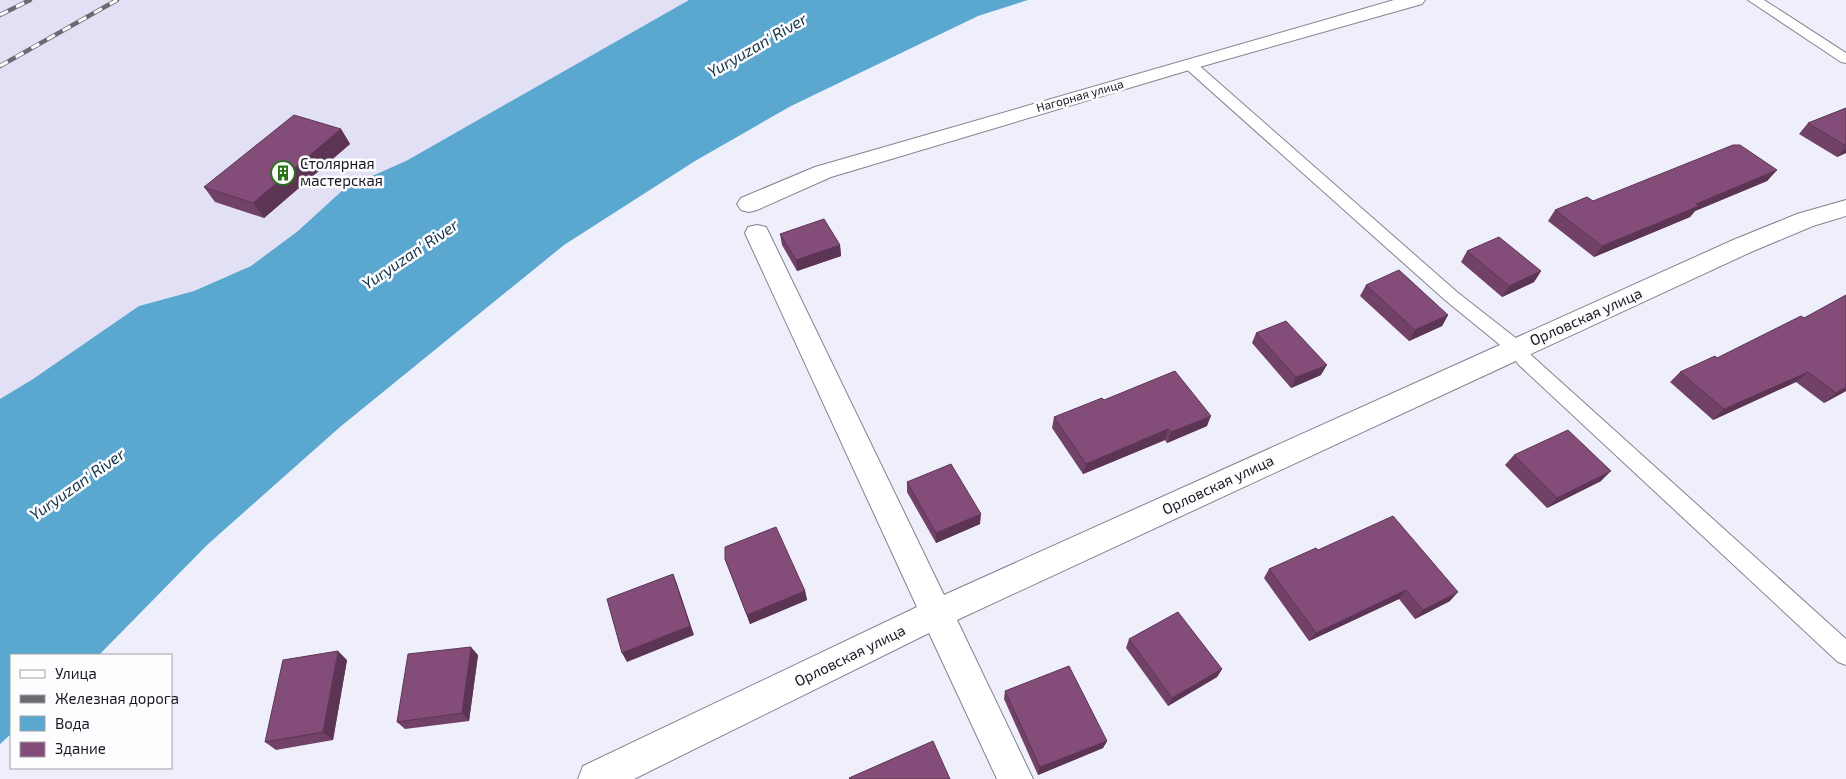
<svg xmlns="http://www.w3.org/2000/svg" width="1846" height="779" viewBox="0 0 1846 779" font-family="'Exo 2',sans-serif">
<rect width="100%" height="100%" fill="#efeefb"/>
<path fill="#e2e0f5" d="M 0,0 L 689,0 L 406,161 L 345,188 L 298,231 L 251,266 L 194,291 L 139,306 L 33,379 L 0,399 Z"/>
<path fill="#5aa7d0" d="M 689,0 L 1028,0 L 978,16 L 791,106 L 695,161 L 564,245 L 340,427 L 207,545 L 99,655 L 11,655 L 11,734 L 0,744 L 0,399 L 33,379 L 139,306 L 194,291 L 251,266 L 298,231 L 345,188 L 406,161 Z"/>
<g fill="none" stroke-linecap="round" stroke-linejoin="round">
<g stroke="#83828e" stroke-width="2">
<g id="lane">
<path d="M 1748,0 L 1764,0 L 1846,53 L 1846,63 L 1841,62 Z"/>
<path d="M 1189,60 L 1194,61 L 1457,292 L 1522,343 L 1531,355 L 1846,639 L 1846,665 L 1838,662 L 1519,365 L 1510,353 L 1445,300 L 1184,67 L 1182,64 L 1184,61 Z"/>
</g>
</g>
<g stroke="#83828e" stroke-width="2">
<g id="street">
<path d="M 1394,0 L 1425,0 L 1422,4 L 1196,68 L 831,177 L 757,210 L 749,212 L 741,210 L 737,204 L 741,198 L 815,167 Z"/>
<path d="M 1846,200 L 1846,216 L 1813,226 L 1751,252 L 957,620 L 1033,779 L 997,779 L 929,633 L 634,779 L 578,779 L 583,766 L 917,607 L 745,233 L 748,227 L 757,225 L 766,227 L 769,233 L 944,595 L 1733,240 L 1797,214 Z"/>
</g>
</g>
<use href="#lane" fill="#fff" fill-rule="evenodd"/>
<use href="#street" fill="#fff" fill-rule="evenodd"/>
<g stroke="#6b6a73" stroke-width="4.5">
<g id="rail">
<path d="M 0,15 L 30,0"/>
<path d="M 0,66 L 117,0"/>
</g>
</g>
<use href="#rail" stroke="#fdfcff" stroke-width="3" stroke-dasharray="9" stroke-linecap="butt"/>
</g>
<g fill="#724168">
<path d="M 1846,108 L 1846,153 L 1837,157 L 1799,134 L 1808,123 Z"/>
<path d="M 341,129 L 350,144 L 264,218 L 215,202 L 204,187 Z"/>
<path d="M 1777,170 L 1767,181 L 1695,211 L 1690,217 L 1594,257 L 1548,221 L 1555,210 L 1593,201 Z"/>
<path d="M 780,234 L 840,245 L 841,256 L 797,271 L 782,245 Z"/>
<path d="M 1467,251 L 1541,271 L 1534,282 L 1502,297 L 1461,262 Z"/>
<path d="M 1366,285 L 1448,315 L 1442,326 L 1409,341 L 1360,296 Z"/>
<path d="M 1801,316 L 1846,391 L 1824,403 L 1796,382 L 1713,420 L 1670,382 L 1680,372 L 1717,358 Z"/>
<path d="M 1256,333 L 1321,375 L 1291,388 L 1252,343 Z"/>
<path d="M 1104,400 L 1207,426 L 1167,443 L 1165,440 L 1083,474 L 1052,428 L 1054,417 Z"/>
<path d="M 1514,455 L 1601,481 L 1547,508 L 1505,465 Z"/>
<path d="M 907,482 L 980,524 L 936,543 L 907,492 Z"/>
<path d="M 1318,550 L 1450,601 L 1415,619 L 1399,599 L 1309,641 L 1264,578 L 1269,569 Z"/>
<path d="M 725,559 L 805,591 L 807,600 L 750,624 Z"/>
<path d="M 1129,639 L 1222,669 L 1217,677 L 1168,706 L 1126,648 Z"/>
<path d="M 478,655 L 469,721 L 405,729 L 397,722 Z"/>
<path d="M 347,660 L 333,740 L 276,750 L 265,742 Z"/>
<path d="M 1005,691 L 1107,741 L 1103,748 L 1038,775 L 1004,699 Z"/>
</g>
<g fill="#5c3555">
<path d="M 341,129 L 350,144 L 264,218 L 253,203 Z"/>
<path d="M 1846,147 L 1846,153 L 1837,157 Z"/>
<path d="M 1777,170 L 1767,181 L 1695,211 L 1690,217 L 1594,257 L 1602,246 L 1696,204 Z"/>
<path d="M 840,245 L 841,256 L 797,271 L 796,260 Z"/>
<path d="M 1541,271 L 1534,282 L 1502,297 L 1509,286 Z"/>
<path d="M 1448,315 L 1442,326 L 1409,341 L 1415,330 Z"/>
<path d="M 1327,365 L 1321,375 L 1291,388 L 1296,377 Z"/>
<path d="M 1808,372 L 1796,382 L 1713,420 L 1724,409 Z"/>
<path d="M 1846,387 L 1846,391 L 1824,403 L 1836,393 Z"/>
<path d="M 1211,416 L 1207,426 L 1167,443 L 1171,432 Z"/>
<path d="M 1168,429 L 1165,440 L 1083,474 L 1086,464 Z"/>
<path d="M 1611,471 L 1601,481 L 1547,508 L 1557,498 Z"/>
<path d="M 981,514 L 980,524 L 936,543 L 936,533 Z"/>
<path d="M 673,574 L 677,584 L 694,635 L 627,662 L 622,653 Z"/>
<path d="M 1406,590 L 1399,599 L 1309,641 L 1316,633 Z"/>
<path d="M 805,591 L 807,600 L 750,624 L 747,615 Z"/>
<path d="M 1458,592 L 1450,601 L 1415,619 L 1423,610 Z"/>
<path d="M 471,647 L 478,655 L 469,721 L 462,713 Z"/>
<path d="M 338,651 L 347,660 L 333,740 L 323,732 Z"/>
<path d="M 1222,669 L 1217,677 L 1168,706 L 1172,698 Z"/>
<path d="M 1107,741 L 1103,748 L 1038,775 L 1040,767 Z"/>
</g>
<g fill="#844c79" stroke="#5c3555">
<path d="M 1846,108 L 1846,146 L 1808,123 Z"/>
<path d="M 294,115 L 341,129 L 253,203 L 204,187 Z"/>
<path d="M 1733,145 L 1740,145 L 1777,170 L 1696,204 L 1699,206 L 1602,246 L 1555,210 L 1587,197 L 1593,201 Z"/>
<path d="M 824,219 L 840,245 L 796,260 L 780,234 Z"/>
<path d="M 1499,237 L 1541,271 L 1509,286 L 1467,251 Z"/>
<path d="M 1399,270 L 1448,315 L 1415,330 L 1366,285 Z"/>
<path d="M 1846,295 L 1846,387 L 1836,393 L 1808,372 L 1724,409 L 1680,372 L 1715,356 L 1717,358 L 1801,316 L 1804,318 Z"/>
<path d="M 1286,321 L 1327,365 L 1296,377 L 1256,333 Z"/>
<path d="M 1175,371 L 1211,416 L 1171,432 L 1168,429 L 1086,464 L 1054,417 L 1102,398 L 1104,400 Z"/>
<path d="M 1568,430 L 1611,471 L 1557,498 L 1514,455 Z"/>
<path d="M 951,464 L 981,514 L 936,533 L 907,482 Z"/>
<path d="M 1393,516 L 1458,592 L 1423,610 L 1406,590 L 1316,633 L 1269,569 L 1316,548 L 1318,550 Z"/>
<path d="M 776,527 L 805,591 L 747,615 L 725,559 L 725,547 Z"/>
<path d="M 673,574 L 690,626 L 622,653 L 607,599 Z"/>
<path d="M 1178,612 L 1222,669 L 1172,698 L 1129,639 Z"/>
<path d="M 471,647 L 462,713 L 397,722 L 408,654 Z"/>
<path d="M 338,651 L 323,732 L 265,742 L 283,660 Z"/>
<path d="M 1069,666 L 1107,741 L 1040,767 L 1005,691 Z"/>
<path d="M 933,741 L 950,779 L 850,779 L 849,778 Z"/>
</g>
<defs>
<g id="building-ring" transform="scale(1.25)"><circle r="9.5" fill="#fdfcff" stroke="#277318" stroke-width="1.5"/><path d="M-4-6H4V6H1V3H-1V6H-4ZM-2.5-4.3h1.7v1.8h-1.7ZM.8-4.3h1.7v1.8H.8ZM-2.5-1h1.7V.8h-1.7ZM.8-1h1.7V.8H.8Z" fill="#277318"/></g>
</defs>
<g fill-rule="evenodd">
<use href="#building-ring" x="283" y="173"/>
</g>
<g text-anchor="middle" stroke-width="5" stroke-linejoin="round" paint-order="stroke">
<g font-size="12" fill="#1a191e" stroke="#fdfcff">
<text transform="translate(1080 96) rotate(-16)" y="4">Нагорная улица</text>
</g>
<g font-size="15" fill="#1a191e" stroke="#fdfcff" text-anchor="start">
<text x="300" y="169">Столярная<tspan x="300" dy="17">мастерская</tspan></text>
</g>
<g font-size="15" fill="#1a191e" stroke="#fdfcff">
<text transform="translate(1586 317) rotate(-24)" y="5">Орловская улица</text>
<text transform="translate(1218 485) rotate(-25)" y="5">Орловская улица</text>
<text transform="translate(850 656) rotate(-26)" y="5">Орловская улица</text>
</g>
<g font-size="16" font-style="italic" fill="#123547" stroke="#fdfcff">
<text transform="translate(757 45) rotate(-30)" y="6">Yuryuzan' River</text>
<text transform="translate(410 254) rotate(-34)" y="6">Yuryuzan' River</text>
<text transform="translate(77 484) rotate(-35)" y="6">Yuryuzan' River</text>
</g>
</g>
<rect x="10" y="654" width="162" height="115" fill="#fdfcff" stroke="#a2a1a5"/>
<rect x="20" y="670" width="25" height="8" fill="#ffffff" stroke="#a2a1a5"/>
<text x="55" y="679" font-size="15" fill="#1a191e">Улица</text>
<rect x="20" y="695" width="25" height="8" fill="#6b6a73" stroke="#a2a1a5"/>
<text x="55" y="704" font-size="15" fill="#1a191e">Железная дорога</text>
<rect x="20" y="716" width="25" height="15" fill="#5aa7d0" stroke="#a2a1a5"/>
<text x="55" y="729" font-size="15" fill="#1a191e">Вода</text>
<rect x="20" y="742" width="25" height="15" fill="#844c79" stroke="#a2a1a5"/>
<text x="55" y="754" font-size="15" fill="#1a191e">Здание</text>
</svg>
